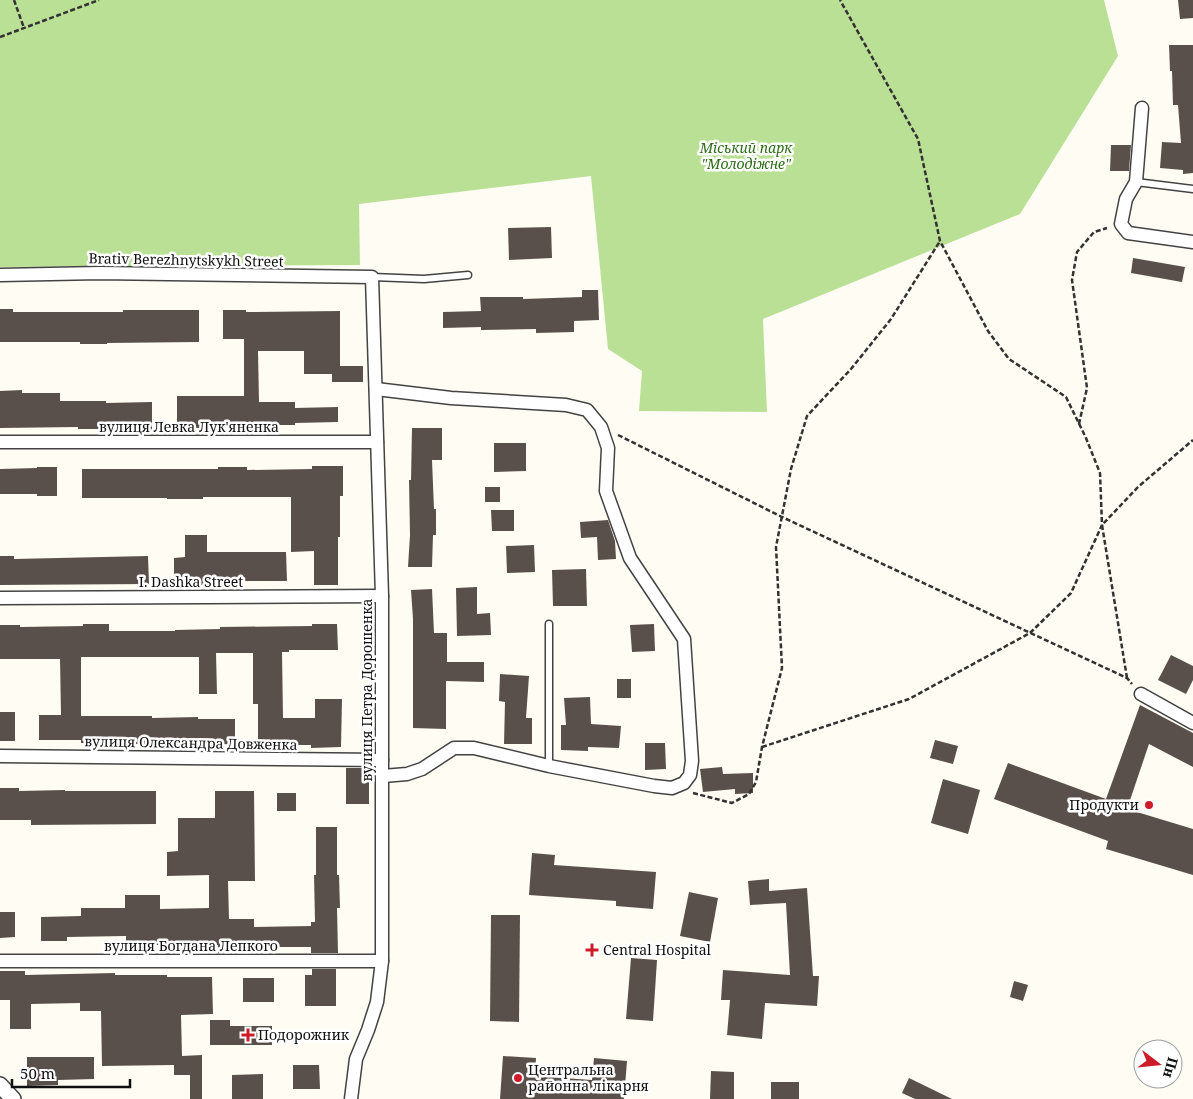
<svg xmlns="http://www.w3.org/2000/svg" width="1193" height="1099" viewBox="0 0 1193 1099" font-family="'Noto Serif',serif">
<rect width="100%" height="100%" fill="#fffcf3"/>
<path fill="#bae096" d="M 0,0 L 1104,0 L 1118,56 L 1020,214 L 763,319 L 767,412 L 639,411 L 642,371 L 608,349 L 591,176 L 359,204 L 360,265 L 0,267 Z"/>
<g fill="#5a504b">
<path d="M 1178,0 L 1193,0 L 1193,18 L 1180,19 Z"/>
<path d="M 1169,45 L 1193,45 L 1193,173 L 1183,174 L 1183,170 L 1160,168 L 1162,142 L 1181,143 L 1178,105 L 1173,105 L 1172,71 L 1170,71 Z"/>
<path d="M 1111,145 L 1131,145 L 1129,171 L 1110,171 Z"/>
<path d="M 551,227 L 552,258 L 509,260 L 508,228 Z"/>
<path d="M 1133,258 L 1185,267 L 1182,282 L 1131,273 Z"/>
<path d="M 582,290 L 598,290 L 599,320 L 574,321 L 574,332 L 536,333 L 536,329 L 481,330 L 481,327 L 443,328 L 443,312 L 481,311 L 480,297 L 523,297 L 523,299 L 582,297 Z"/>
<path d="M 0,309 L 13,309 L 13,312 L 123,312 L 123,310 L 199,310 L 199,342 L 107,343 L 107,344 L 80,344 L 80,342 L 0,342 Z"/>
<path d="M 223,310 L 246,310 L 246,312 L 340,311 L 340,366 L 363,366 L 363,382 L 332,382 L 332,374 L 304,374 L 304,351 L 258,351 L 259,402 L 295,402 L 295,408 L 338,407 L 338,422 L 295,423 L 295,425 L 246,425 L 246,428 L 177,428 L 177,396 L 244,396 L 244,339 L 223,339 Z"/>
<path d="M 22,390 L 22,393 L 60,393 L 60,401 L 106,401 L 106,403 L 152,402 L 152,431 L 125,431 L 125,429 L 78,429 L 78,427 L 0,428 L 0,391 Z"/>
<path d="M 412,428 L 442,428 L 442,460 L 432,460 L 434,509 L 436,509 L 436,535 L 433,535 L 432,567 L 408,567 L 410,535 L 409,480 L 411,480 Z"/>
<path d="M 494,443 L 526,443 L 526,471 L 494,472 Z"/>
<path d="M 312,466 L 343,466 L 343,496 L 340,496 L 340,537 L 338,537 L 338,585 L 314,585 L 314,551 L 291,552 L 291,497 L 203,497 L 203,499 L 167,499 L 167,498 L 82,498 L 82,469 L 218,469 L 218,467 L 247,467 L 247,470 L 312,469 Z"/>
<path d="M 37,467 L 57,467 L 57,496 L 37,496 L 37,494 L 0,494 L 0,469 L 37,468 Z"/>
<rect x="485" y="487" width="15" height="15"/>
<path d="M 491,510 L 514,510 L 514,531 L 492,531 Z"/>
<path d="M 608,520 L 615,541 L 616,559 L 598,560 L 597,537 L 581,538 L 580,522 Z"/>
<path d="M 185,535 L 207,535 L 207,552 L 286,552 L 287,581 L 243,581 L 243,585 L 174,585 L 174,558 L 185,557 Z"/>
<path d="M 534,545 L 535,572 L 507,573 L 506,546 Z"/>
<path d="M 0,556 L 14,556 L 14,559 L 148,556 L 149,584 L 0,585 Z"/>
<path d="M 586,569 L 587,606 L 553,606 L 552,570 Z"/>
<path d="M 477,587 L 477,614 L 490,613 L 491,635 L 457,636 L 456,588 Z"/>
<path d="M 432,589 L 434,633 L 447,633 L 447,662 L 484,662 L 484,682 L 446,681 L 446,729 L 413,728 L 413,619 L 411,590 Z"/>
<path d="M 83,624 L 109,624 L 109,631 L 175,631 L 175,630 L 220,629 L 220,627 L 312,626 L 312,624 L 337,624 L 338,650 L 289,650 L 289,652 L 282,652 L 283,718 L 315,718 L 315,699 L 342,699 L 341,747 L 311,748 L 311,745 L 258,745 L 258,704 L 253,704 L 253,653 L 216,653 L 217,694 L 199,694 L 199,657 L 81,657 L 81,716 L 152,716 L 152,718 L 198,717 L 198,719 L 235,719 L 235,744 L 173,745 L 173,744 L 127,744 L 127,743 L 81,743 L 81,740 L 39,740 L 39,715 L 61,715 L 60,659 L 0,659 L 0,625 L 20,625 L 20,627 L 83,626 Z"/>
<path d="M 654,624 L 655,651 L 632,652 L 630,625 Z"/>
<path d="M 1171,655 L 1193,666 L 1193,680 L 1186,694 L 1158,680 Z"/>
<path d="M 500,674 L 529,676 L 526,718 L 532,718 L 532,744 L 504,744 L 505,702 L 499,701 Z"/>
<rect x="617" y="679" width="14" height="19"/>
<path d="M 590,697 L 591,724 L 621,726 L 619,748 L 588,747 L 588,751 L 561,750 L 561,725 L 566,725 L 564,698 Z"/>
<path d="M 1140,705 L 1193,733 L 1193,767 L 1149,744 L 1127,809 L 1193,829 L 1193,875 L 1106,849 L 1108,841 L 994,799 L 1008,763 L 1106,799 Z"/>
<rect x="0" y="712" width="15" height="29"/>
<path d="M 935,740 L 958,746 L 953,764 L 930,758 Z"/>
<path d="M 645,743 L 665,743 L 666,769 L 645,770 Z"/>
<path d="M 722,767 L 723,774 L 753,773 L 753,793 L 735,794 L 735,789 L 703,792 L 700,769 Z"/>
<rect x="346" y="768" width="23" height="36"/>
<path d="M 943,779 L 980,790 L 968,834 L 931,823 Z"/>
<path d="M 0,788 L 19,788 L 19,791 L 65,790 L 65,791 L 156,791 L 156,824 L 31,825 L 31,820 L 0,820 Z"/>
<path d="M 215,791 L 254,791 L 255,881 L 228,881 L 229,919 L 254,919 L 254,927 L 311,926 L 311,922 L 315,922 L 314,875 L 316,875 L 316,827 L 337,827 L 337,875 L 339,875 L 340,908 L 337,908 L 338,953 L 311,953 L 311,947 L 254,947 L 254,953 L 218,953 L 218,945 L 126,945 L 126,936 L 67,937 L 67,941 L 41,941 L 41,917 L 81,916 L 81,908 L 125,908 L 125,895 L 160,895 L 160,909 L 209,908 L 209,875 L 167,876 L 167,852 L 178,851 L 178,818 L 215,818 Z"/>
<rect x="277" y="793" width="19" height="18"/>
<path d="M 532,853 L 555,855 L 554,865 L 656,872 L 653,909 L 616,906 L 616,901 L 529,895 Z"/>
<path d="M 769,879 L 769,891 L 807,888 L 813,976 L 819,976 L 817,1006 L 765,1003 L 762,1039 L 727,1035 L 730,1000 L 721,1000 L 723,970 L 790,975 L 786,903 L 750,905 L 748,881 Z"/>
<path d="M 689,892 L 718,898 L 710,942 L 680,936 Z"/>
<path d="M 0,912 L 15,912 L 15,937 L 0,938 Z"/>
<path d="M 491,915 L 520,915 L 519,1022 L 490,1021 Z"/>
<path d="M 631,958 L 657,960 L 653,1021 L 626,1019 Z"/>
<path d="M 312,969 L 336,969 L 336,1006 L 305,1006 L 305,975 L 312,975 Z"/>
<path d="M 0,971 L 25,971 L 25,975 L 115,973 L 115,975 L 167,975 L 167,977 L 212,977 L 213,1014 L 181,1015 L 182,1056 L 202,1055 L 202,1099 L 190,1099 L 190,1075 L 174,1075 L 174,1065 L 102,1066 L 101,1011 L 80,1011 L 80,1003 L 31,1004 L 31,1029 L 10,1029 L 10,1000 L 0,1000 Z"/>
<rect x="243" y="978" width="31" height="24"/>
<path d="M 1014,981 L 1028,985 L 1023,1001 L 1010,997 Z"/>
<path d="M 210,1020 L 230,1020 L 230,1026 L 272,1026 L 272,1045 L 210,1045 Z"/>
<path d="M 503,1056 L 536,1058 L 535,1076 L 592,1080 L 594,1058 L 627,1061 L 624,1099 L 500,1099 Z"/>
<path d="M 27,1057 L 94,1057 L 94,1079 L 58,1080 L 58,1085 L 27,1086 Z"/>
<path d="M 293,1065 L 319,1065 L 320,1089 L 293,1089 Z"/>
<path d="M 711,1071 L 734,1072 L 734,1099 L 710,1099 Z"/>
<path d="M 263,1074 L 263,1099 L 232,1099 L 232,1075 Z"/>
<path d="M 909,1078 L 952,1099 L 915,1099 L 902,1093 Z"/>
<rect x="771" y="1082" width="28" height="17"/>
</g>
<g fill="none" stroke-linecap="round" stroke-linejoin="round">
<g stroke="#434343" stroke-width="9">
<g id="service">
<path d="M 1136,182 L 1193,189"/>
<path d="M 372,277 L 424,279 L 468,275"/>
<path d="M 549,766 L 549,624"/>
</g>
</g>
<g stroke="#434343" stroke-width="15">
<g id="minor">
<path d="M 1142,108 L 1136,182 L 1126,199 L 1121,224 L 1128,233 L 1193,242"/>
<path d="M 0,275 L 100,273 L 372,277 L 382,596 L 382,961 L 377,1002 L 368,1030 L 356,1059 L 351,1099"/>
<path d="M 376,389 L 451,398 L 566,405 L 587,410 L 601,427 L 608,448 L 606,491 L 630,558 L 684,639 L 692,761 L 690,775 L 684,783 L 672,788 L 654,786 L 549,766 L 474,748 L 454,748 L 422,769 L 407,774 L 383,776"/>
<path d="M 0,442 L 377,442"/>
<path d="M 0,598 L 382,596"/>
<path d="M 1141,694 L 1193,723"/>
<path d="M 0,756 L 382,760"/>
<path d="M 0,961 L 382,961"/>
</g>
</g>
<g stroke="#434343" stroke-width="18">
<path id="tertiary" d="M 0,1085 L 13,1099"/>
</g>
<g stroke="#323232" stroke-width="2.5" stroke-dasharray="5 2.5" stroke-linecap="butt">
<path d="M 14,0 L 24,28"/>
<path d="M 0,37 L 99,0"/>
<path d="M 1079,424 L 1087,388 L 1072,280 L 1077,252 L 1094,232 L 1107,228"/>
<path d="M 618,435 L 782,517 L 1127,678 L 1132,684"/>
<path d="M 1127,678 L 1102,525 L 1138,487 L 1193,440"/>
<path d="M 762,747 L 909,699 L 1030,633 L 1071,593 L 1102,525 L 1100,473 L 1086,438 L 1066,397 L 1009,359 L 988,331 L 940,241 L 918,139 L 840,0"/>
<path d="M 693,793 L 732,803 L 749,794 L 756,782 L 762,747 L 782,668 L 776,547 L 791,469 L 807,416 L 851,369 L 891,319 L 940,241"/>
</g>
<use href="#service" stroke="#fff" stroke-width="6"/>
<use href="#minor" stroke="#fff" stroke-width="12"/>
<use href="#tertiary" stroke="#fff" stroke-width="15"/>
</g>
<g fill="#cd1b2a" stroke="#fff" stroke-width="2">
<circle cx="1149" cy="805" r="5"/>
<path d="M589.5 942.5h5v5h5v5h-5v5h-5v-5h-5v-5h5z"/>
<path d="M245.5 1027.5h5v5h5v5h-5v5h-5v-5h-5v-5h5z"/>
<circle cx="518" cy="1078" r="5"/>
</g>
<g text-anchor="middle" stroke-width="5" stroke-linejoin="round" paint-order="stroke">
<g font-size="14" font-style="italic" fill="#2e6e19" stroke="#fff">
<text x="746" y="153">Міський парк<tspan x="746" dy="16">"Молодіжне"</tspan></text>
</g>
<g font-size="14" fill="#101010" stroke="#fff">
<text transform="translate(186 260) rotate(1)" y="5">Brativ Berezhnytskykh Street</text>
<text x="189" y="432">вулиця Левка Лук'яненка</text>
<text x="191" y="587">I. Dashka Street</text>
<text transform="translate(367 690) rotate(-90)" y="5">вулиця Петра Дорошенка</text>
<text transform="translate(191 743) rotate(1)" y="5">вулиця Олександра Довженка</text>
<text x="191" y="951">вулиця Богдана Лепкого</text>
</g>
<g font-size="14" fill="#101010" stroke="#fff" text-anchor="start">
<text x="1139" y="810" text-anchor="end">Продукти</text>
<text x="603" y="955">Central Hospital</text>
<text x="258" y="1040">Подорожник</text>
<text x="528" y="1075">Центральна<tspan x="528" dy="16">районна лікарня</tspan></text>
</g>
</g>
<g transform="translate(1158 1064) rotate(106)"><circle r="24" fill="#ffffff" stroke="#9f9f9f"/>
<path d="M0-4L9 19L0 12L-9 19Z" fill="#cd1b2a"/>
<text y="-8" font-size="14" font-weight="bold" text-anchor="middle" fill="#101010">Пн</text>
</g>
<path d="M12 1079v8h118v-8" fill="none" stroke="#101010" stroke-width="2.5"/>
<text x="20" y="1079" font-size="15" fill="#101010" stroke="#ffffff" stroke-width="4" paint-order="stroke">50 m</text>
</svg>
